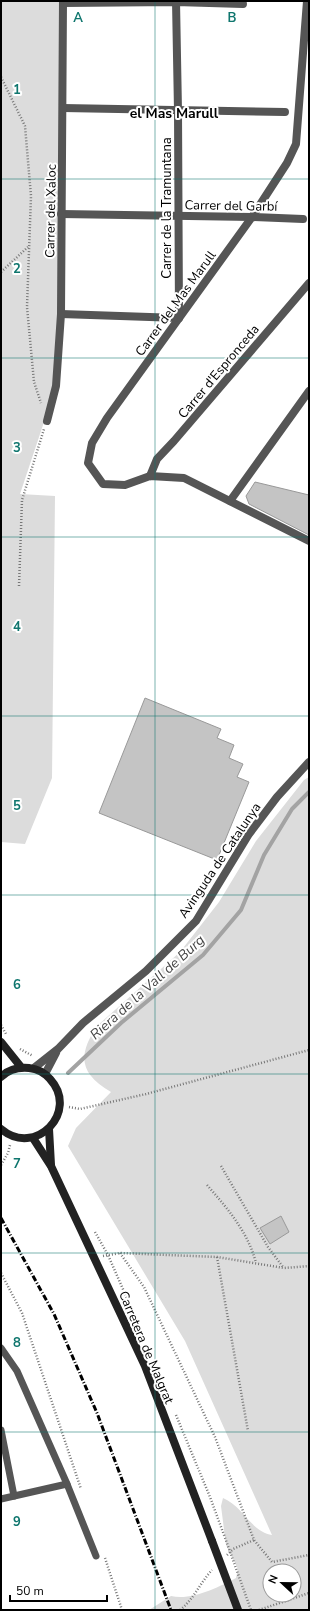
<svg xmlns="http://www.w3.org/2000/svg" width="310" height="1611" viewBox="0 0 310 1611" font-family="'Nunito Sans',sans-serif">
<rect width="100%" height="100%" fill="#fff"/>
<g fill="#dcdcdc" fill-rule="evenodd">
<path d="M 1,1 L 63,1 L 63,108 L 56,386 L 20,494 L 55,496 L 52,778 L 25,844 L 1,842 Z"/>
<path d="M 309,777 L 309,1610 L 149,1610 L 171,1596 C 191,1601 219,1587 236,1578 L 238,1569 L 226,1545 L 221,1506 L 223,1498 C 243,1506 250,1531 272,1535 L 185,1341 L 68,1146 L 76,1128 L 111,1092 C 80,1074 77,1056 97,1026 L 180,952 L 219,902 L 256,841 L 304,780 ZM 270,1571 L 294,1571 L 294,1595 L 270,1595 Z"/>
</g>
<g fill="none" stroke-linecap="round" stroke-linejoin="round">
<path stroke="#a3a3a3" stroke-width="4" d="M 68,1073 L 121,1023 L 203,955 L 241,910 L 264,855 L 292,809 L 309,792"/>
</g>
<g fill="#c4c4c4" stroke="#999">
<path d="M 255,482 L 309,495 L 309,535 L 249,504 L 246,496 Z"/>
<path d="M 145,698 L 221,729 L 217,738 L 234,745 L 229,758 L 243,764 L 237,777 L 249,782 L 217,860 L 99,813 Z"/>
<path d="M 281,1216 L 289,1232 L 270,1244 L 260,1228 Z"/>
</g>
<g fill="none" stroke-linecap="round" stroke-linejoin="round">
<g stroke="#777" stroke-width="2.5" stroke-dasharray="1 2" stroke-linecap="butt">
<path d="M 1,77 L 25,126 L 31,196 L 27,307 L 34,382 L 41,403"/>
<path d="M 1,272 L 28,247"/>
<path d="M 19,586 L 22,500 L 44,429"/>
<path d="M 1,1025 L 6,1034"/>
<path d="M 20,1049 L 33,1056"/>
<path d="M 69,1107 L 80,1109 L 146,1094 L 309,1050"/>
<path d="M 1,1165 L 8,1153 L 10,1145"/>
<path d="M 221,1166 L 268,1247 L 283,1267"/>
<path d="M 207,1185 C 228,1209 248,1232 256,1263"/>
<path d="M 95,1232 L 108,1255 L 137,1321"/>
<path d="M 120,1253 L 144,1287 L 215,1437 L 254,1540 L 272,1562 L 309,1555"/>
<path d="M 103,1256 L 120,1253 L 217,1257 L 284,1268 L 309,1266"/>
<path d="M 217,1257 L 248,1431"/>
<path d="M 1,1273 L 22,1313 L 81,1489"/>
<path d="M 176,1415 L 210,1497 L 224,1535"/>
<path d="M 227,1555 L 233,1549 L 254,1540"/>
<path d="M 105,1558 L 122,1610"/>
<path d="M 180,1610 C 194,1599 200,1583 212,1570"/>
<path d="M 259,1610 L 309,1593"/>
</g>
<g stroke="#555" stroke-width="7">
<path d="M 1,1348 L 17,1371 L 67,1484 L 96,1556"/>
<path d="M 1,1430 L 14,1496"/>
<path d="M 1,1499 L 67,1484"/>
</g>
<g stroke="#555" stroke-width="8">
<path d="M 307,1 L 296,144 L 287,163 L 252,217 L 107,418 L 92,443 L 88,463 L 103,484 L 125,485 L 150,476 L 184,478 L 309,541"/>
<path d="M 63,3 L 176,2 L 243,4"/>
<path d="M 63,108 L 285,112"/>
<path d="M 61,214 L 252,217 L 303,219"/>
<path d="M 61,314 L 179,318 L 178,111 L 176,1"/>
<path d="M 47,421 L 56,386 L 61,314 L 63,1"/>
<path d="M 150,476 L 157,459 L 174,441 L 309,283"/>
<path d="M 230,501 L 309,391"/>
<path d="M 34,1068 L 58,1049 L 83,1023 L 146,971 L 196,921 L 249,834 L 277,797 L 309,762"/>
<path d="M 45,1074 L 56,1053"/>
</g>
<g stroke="#222" stroke-width="8">
<path d="M 1,1042 L 21,1067"/>
<path d="M 1,1077 C 9,1069 18,1067 29,1068 C 38,1069 45,1073 50,1079 C 80,1112 35,1158 1,1129"/>
<path d="M 49,1129 L 51,1165"/>
<path d="M 33,1138 L 51,1166 L 145,1366 L 212,1541"/>
</g>
<path stroke="#000" stroke-width="3" stroke-dasharray="6 2 1 2" stroke-linecap="butt" d="M 1,1218 L 54,1314 L 97,1413 L 171,1610"/>
<path stroke="#777" stroke-width="2.5" stroke-dasharray="1 2" stroke-linecap="butt" d="M 224,1535 L 251,1610"/>
<path stroke="#222" stroke-width="8" d="M 212,1541 L 238,1610"/>
</g>
<path fill="none" stroke="#0f766e" stroke-width="1" stroke-opacity="0.55" d="M 155,1 L 155,1610M 1,179 L 309,179M 1,358 L 309,358M 1,537 L 309,537M 1,716 L 309,716M 1,895 L 309,895M 1,1074 L 309,1074M 1,1253 L 309,1253M 1,1432 L 309,1432"/>
<g text-anchor="middle" stroke-width="4" stroke-linejoin="round" paint-order="stroke">
<g font-size="13" fill="#000" stroke="#fff">
<text transform="translate(231 205) rotate(1)" y="5">Carrer del Garbí</text>
<text transform="translate(166 208) rotate(-90)" y="5">Carrer de la Tramuntana</text>
<text transform="translate(50 211) rotate(-89)" y="5">Carrer del Xaloc</text>
<text transform="translate(175 303) rotate(-54)" y="5">Carrer del Mas Marull</text>
<text transform="translate(218 371) rotate(-50)" y="5">Carrer d'Espronceda</text>
<text transform="translate(219 860) rotate(-56)" y="5">Avinguda de Catalunya</text>
<text transform="translate(147 1347) rotate(67)" y="5">Carretera de Malgrat</text>
</g>
<g font-size="14" font-weight="bold" fill="#000" stroke="#fff">
<text x="174" y="118">el Mas Marull</text>
</g>
<g font-size="14" font-style="italic" fill="#444" stroke="#fff">
<text transform="translate(147 987) rotate(-42)" y="5">Riera de la Vall de Burg</text>
</g>
</g>
<g font-size="13" text-anchor="middle" font-weight="bold" fill="#0f766e" stroke="#fff" stroke-width="4" stroke-linejoin="round" paint-order="stroke">
<text x="78" y="22">A</text>
<text x="232" y="22">B</text>
<text x="17" y="94">1</text>
<text x="17" y="273">2</text>
<text x="17" y="452">3</text>
<text x="17" y="631">4</text>
<text x="17" y="810">5</text>
<text x="17" y="989">6</text>
<text x="17" y="1168">7</text>
<text x="17" y="1347">8</text>
<text x="17" y="1526">9</text>
</g>
<rect width="310" height="1611" fill="none" stroke="#000000" stroke-width="4"/>
<g transform="translate(282 1583) rotate(292)"><circle r="19" fill="#ffffff" stroke="#999999"/>
<path d="M0-3L7 15L0 10L-7 15Z" fill="#000000"/>
<text y="-6" font-size="11" font-weight="bold" text-anchor="middle" fill="#000000">N</text>
</g>
<path d="M10 1595v6h97v-6" fill="none" stroke="#000000" stroke-width="2"/>
<text x="16" y="1595" font-size="12" fill="#000000" stroke="#ffffff" stroke-width="3" paint-order="stroke">50 m</text>
</svg>
